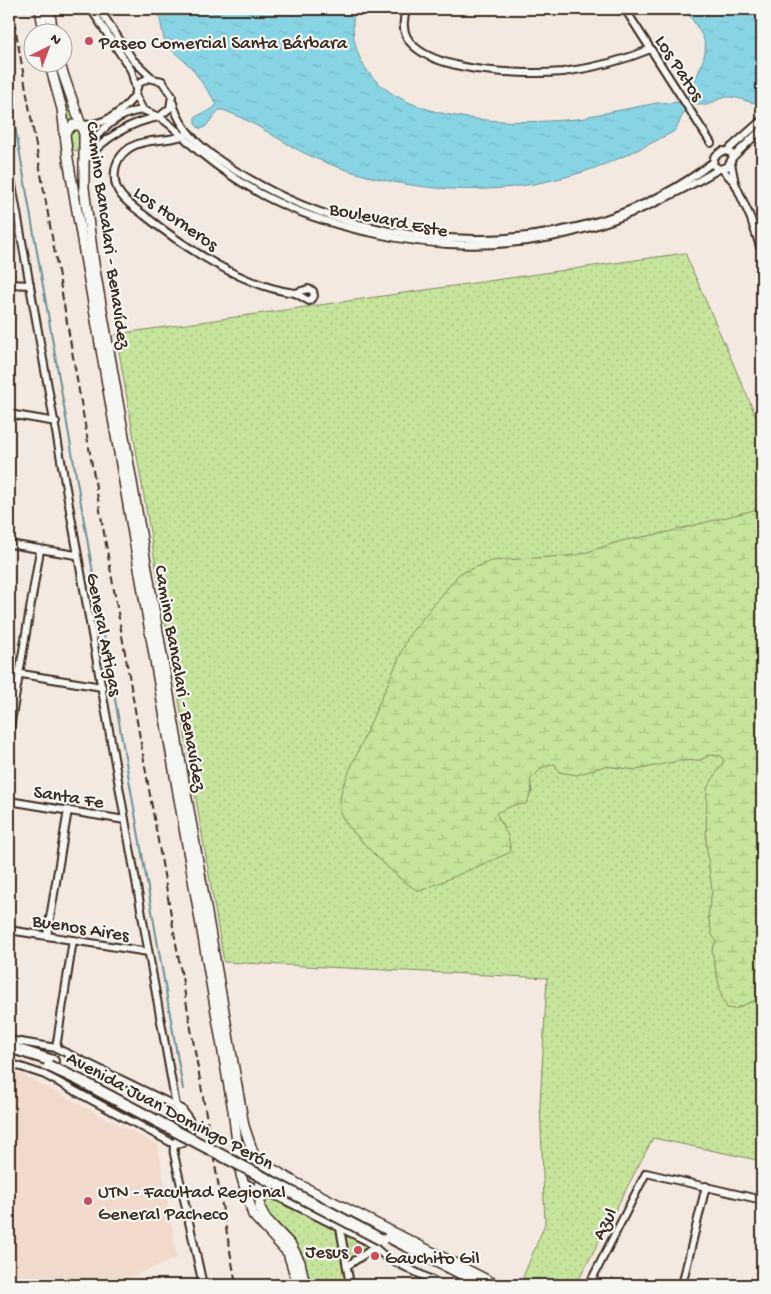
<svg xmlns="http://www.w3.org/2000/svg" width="771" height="1294" viewBox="0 0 771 1294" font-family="'Gochi Hand',sans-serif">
<defs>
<pattern id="grass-dots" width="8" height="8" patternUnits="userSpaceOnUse" patternTransform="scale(1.25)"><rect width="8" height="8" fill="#c6e49c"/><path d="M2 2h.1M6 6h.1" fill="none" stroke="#abc486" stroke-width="1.8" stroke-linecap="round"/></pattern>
<pattern id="wetland-marsh" width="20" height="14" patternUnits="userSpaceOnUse" patternTransform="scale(1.25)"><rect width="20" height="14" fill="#c6e49c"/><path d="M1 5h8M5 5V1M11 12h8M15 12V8" fill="none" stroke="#abc486"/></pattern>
<pattern id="park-tufts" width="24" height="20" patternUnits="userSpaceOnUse" patternTransform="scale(1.25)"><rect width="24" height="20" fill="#c6e49c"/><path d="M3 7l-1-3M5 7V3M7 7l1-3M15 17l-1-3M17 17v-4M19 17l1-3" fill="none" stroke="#abc486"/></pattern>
<pattern id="water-ripples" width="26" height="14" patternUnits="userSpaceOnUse" patternTransform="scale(1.25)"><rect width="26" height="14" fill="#87d5e4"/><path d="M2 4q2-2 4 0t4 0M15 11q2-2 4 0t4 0" fill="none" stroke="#75b7c3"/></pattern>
</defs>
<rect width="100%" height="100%" fill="#f4e9e1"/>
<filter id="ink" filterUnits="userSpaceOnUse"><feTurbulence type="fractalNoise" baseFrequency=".02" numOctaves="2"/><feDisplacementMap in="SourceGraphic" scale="10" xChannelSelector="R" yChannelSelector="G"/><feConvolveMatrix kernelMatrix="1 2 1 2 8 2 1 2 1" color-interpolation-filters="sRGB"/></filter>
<g filter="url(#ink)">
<path fill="#f1dacc" d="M 9,1071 L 19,1073 L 158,1145 L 177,1258 L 111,1285 L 9,1285 Z"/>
<g fill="url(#grass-dots)" stroke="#80875d">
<path d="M 52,63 L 55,63 L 64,91 L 77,120 L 68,123 Z"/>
<path d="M 75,129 L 80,131 L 80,149 L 76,151 L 71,148 L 69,134 Z"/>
<path d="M 685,253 L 762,430 L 762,1161 L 653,1138 L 576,1285 L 538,1285 L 523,1277 L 545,1224 L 540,1105 L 547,978 L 224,962 L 116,334 Z"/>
<path d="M 268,1199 L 272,1199 L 337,1231 L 347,1285 L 308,1285 L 264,1208 Z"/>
</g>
<path fill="url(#wetland-marsh)" stroke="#80875d" d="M 762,508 L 762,997 L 735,1009 L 727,1008 L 722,998 L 713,957 L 712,950 L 716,941 L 712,935 L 708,915 L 712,891 L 706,843 L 707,788 L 724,761 L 721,756 L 709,755 L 701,760 L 678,761 L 636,770 L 605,766 L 577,775 L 559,772 L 555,764 L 543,767 L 530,780 L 532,791 L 526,804 L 514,805 L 496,813 L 508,836 L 511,851 L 509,853 L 420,891 C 405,888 348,830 341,815 C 338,807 341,796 342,788 L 409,635 L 459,574 L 491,561 L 578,555 L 621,541 L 664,533 Z"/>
<path fill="url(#park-tufts)" stroke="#80875d" d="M 349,1236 L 367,1247 L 366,1251 L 353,1259 L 348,1257 L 345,1238 Z"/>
<path fill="url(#water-ripples)" stroke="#699195" d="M 158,9 L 354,9 C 338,128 510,127 586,118 L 589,116 C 612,112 635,107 657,103 C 665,102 674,103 680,102 C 689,100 690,91 693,85 C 711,43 710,46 685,9 L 762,9 L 762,102 C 751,105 743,98 731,97 C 722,96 717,101 709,104 C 704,107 699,103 694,104 C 682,107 681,125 673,132 C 638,150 603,168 565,177 C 484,199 394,191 317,159 C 284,145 257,122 223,110 L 219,110 L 205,127 L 200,129 L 195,124 L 195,117 L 212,109 L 217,104 L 191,67 L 165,44 Z"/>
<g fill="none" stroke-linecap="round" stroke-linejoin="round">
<path stroke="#699195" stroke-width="2" d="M 9,91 L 183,1089"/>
<g stroke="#3b2a1e" stroke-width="10">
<g id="minor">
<path d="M 91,9 L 131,70 L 136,89"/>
<path d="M 99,9 L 133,60 L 151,77"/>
<path d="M 407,9 C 380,75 527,75 563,72 C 594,68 622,61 651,49"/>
<path d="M 625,9 L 711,143"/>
<path d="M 148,78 L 162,81 L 172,96 L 170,108 L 159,117 L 143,110 L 135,95 L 138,84 Z"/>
<path d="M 173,103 C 182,138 218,161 248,178 C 386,260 583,264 713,162"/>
<path d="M 82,125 C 104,125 122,113 135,95"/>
<path d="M 185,135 C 164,144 137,135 121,156 C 113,166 112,184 121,195 C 127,203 136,209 144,215 C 184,247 244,287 295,293"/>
<path d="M 727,151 L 762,120"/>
<path d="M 85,153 C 98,131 117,113 143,110"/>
<path d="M 733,157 L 730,152 L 722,151 L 714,157 L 713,165 L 719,169 L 727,167 L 733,157 L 762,129"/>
<path d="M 85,160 C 105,138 129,122 159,117 C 175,126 187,142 202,154 C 220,169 240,182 261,194 C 295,212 331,224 368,232 C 497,263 607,236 719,169"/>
<path d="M 9,168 L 176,1106 C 178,1114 183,1122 181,1130 C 179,1139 172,1143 174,1154 L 203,1285"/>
<path d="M 722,169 L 735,183 L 731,163"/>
<path d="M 735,183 L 751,219 L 762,253"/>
<path d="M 9,284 L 30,285"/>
<path d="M 308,289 L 313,291 L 314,296 L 309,301 L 295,293 Z"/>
<path d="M 9,414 L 56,422"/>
<path d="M 9,544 L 76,555"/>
<path d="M 9,672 L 102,687"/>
<path d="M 9,734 L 40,550"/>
<path d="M 9,801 L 125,820"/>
<path d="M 9,930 L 148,952"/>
<path d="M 47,936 L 68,810"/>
<path d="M 9,1040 L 56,1048 L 182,1109 L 190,1121 L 190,1136 L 183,1143 L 174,1144 L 45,1075 L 9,1063"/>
<path d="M 56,1048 L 73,940"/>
<path d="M 243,1181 L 260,1192 L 274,1195 L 367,1241 L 387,1258 L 442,1285"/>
<path d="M 340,1228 L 350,1285"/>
<path d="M 347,1266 L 375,1247"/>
<path d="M 589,1285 L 646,1173 L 762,1200"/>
<path d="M 682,1285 L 706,1186"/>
</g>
</g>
<g stroke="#3b2a1e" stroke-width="12">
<g id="secondary">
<path d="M 40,9 L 44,32"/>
<path d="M 49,9 L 53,32"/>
<path d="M 49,62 L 62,109 L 68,159 L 233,1110 L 241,1175 L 253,1215 L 288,1253 L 298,1285"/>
<path d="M 59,62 L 84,134 L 84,188 L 94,264 L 244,1126 L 260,1173 L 260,1208 L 266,1219 L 291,1245 L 300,1262 L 305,1285"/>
<path d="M 64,133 L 73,125 L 82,125"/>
<path d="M 239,1161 L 257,1160 L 296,1183 L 497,1285"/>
</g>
</g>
<g stroke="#3b2a1e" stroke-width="14">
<g id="primary">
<path d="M 9,1047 L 53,1061"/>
<path d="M 375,1230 L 484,1285"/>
</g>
</g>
<use href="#minor" stroke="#f6f6f2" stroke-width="6"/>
<use href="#secondary" stroke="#f6f6f2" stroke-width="9"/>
<use href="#primary" stroke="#f6f6f2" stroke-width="10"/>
<path stroke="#3b2a1e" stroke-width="2" stroke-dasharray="8 4" stroke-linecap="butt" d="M 12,9 L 236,1285"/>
<g stroke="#3b2a1e" stroke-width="14" stroke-linecap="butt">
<path id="primary-bridge" d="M 49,1066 L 79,1080 L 382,1240"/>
</g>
<use href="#primary-bridge" stroke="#f6f6f2" stroke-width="10"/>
</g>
</g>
<g fill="#d1495b" stroke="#f6f6f2" stroke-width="2">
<circle cx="89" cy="41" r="5"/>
<circle cx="88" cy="1201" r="5"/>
<circle cx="358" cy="1250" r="5"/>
<circle cx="375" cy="1256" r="5"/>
</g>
<g text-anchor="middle" stroke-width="4.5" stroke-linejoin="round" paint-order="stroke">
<g font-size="19" fill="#3b2a1e" stroke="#f6f6f2" text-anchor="start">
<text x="99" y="48">Paseo Comercial Santa Bárbara</text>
<text x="98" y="1197">UTN - Facultad Regional<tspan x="98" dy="22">General Pacheco</tspan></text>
<text x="348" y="1257" text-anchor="end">Jesus</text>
<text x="385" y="1263">Gauchito Gil</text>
</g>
<g font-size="19" fill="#3b2a1e" stroke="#f6f6f2">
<text transform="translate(681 67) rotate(57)" y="7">Los Patos</text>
<text transform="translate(177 217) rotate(35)" y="7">Los Horneros</text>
<text transform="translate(389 218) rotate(11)" y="7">Boulevard Este</text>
<text transform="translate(110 235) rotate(82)" y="7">Camino Bancalari - Benavídez</text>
<text transform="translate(106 634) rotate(79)" y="7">General Artigas</text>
<text transform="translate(182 678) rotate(80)" y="7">Camino Bancalari - Benavídez</text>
<text transform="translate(69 795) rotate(9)" y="7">Santa Fe</text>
<text transform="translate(81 926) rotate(9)" y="7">Buenos Aires</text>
<text transform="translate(171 1109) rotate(28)" y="7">Avenida Juan Domingo Perón</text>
<text transform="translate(603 1223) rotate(-63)" y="7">Azul</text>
</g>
</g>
<rect width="771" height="1294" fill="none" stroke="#f6f6f2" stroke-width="30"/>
<rect x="15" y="15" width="741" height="1264" fill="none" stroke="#3b2a1e" stroke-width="2" filter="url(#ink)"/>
<g transform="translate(48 48) rotate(42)"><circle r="24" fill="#f6f6f2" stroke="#aba49d"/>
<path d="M0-4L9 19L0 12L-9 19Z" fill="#d1495b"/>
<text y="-8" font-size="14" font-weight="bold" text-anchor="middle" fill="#3b2a1e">N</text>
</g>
</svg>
